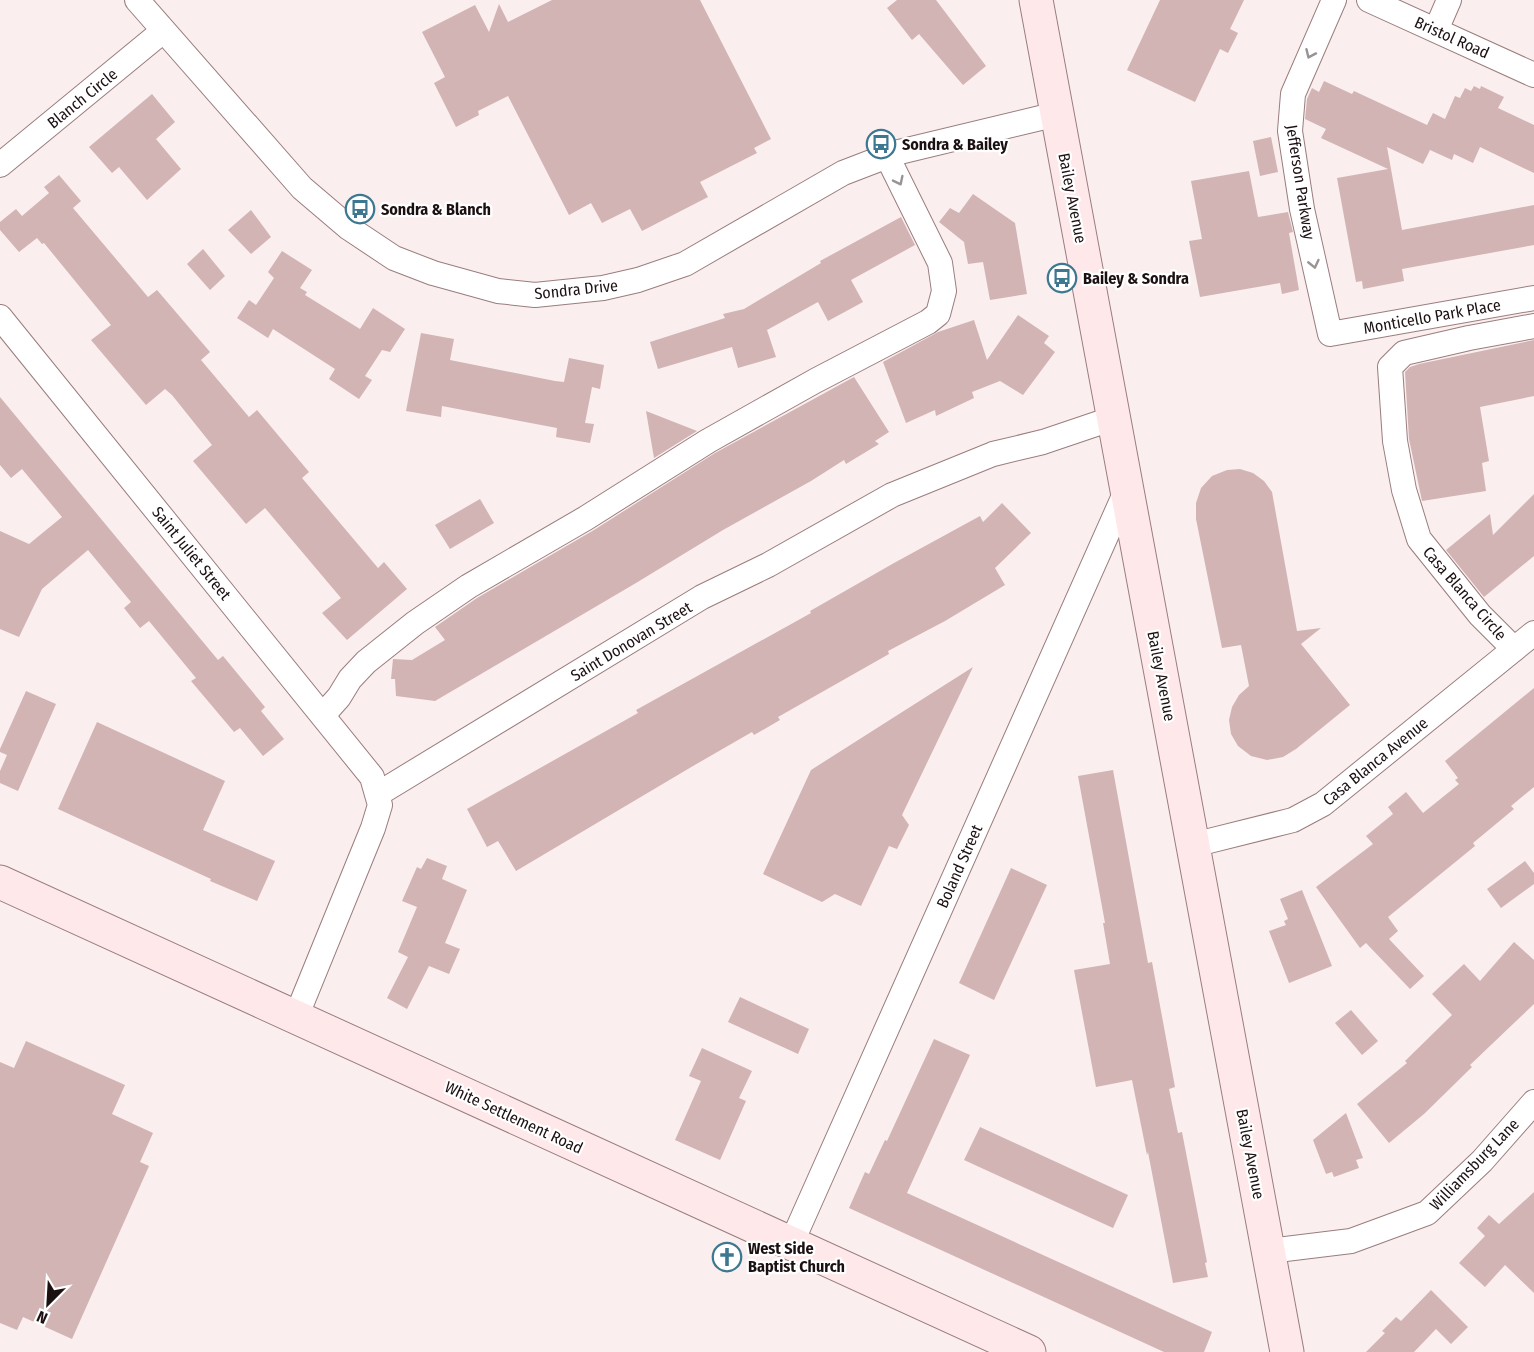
<svg xmlns="http://www.w3.org/2000/svg" width="1534" height="1352" viewBox="0 0 1534 1352" font-family="'Fira Sans Condensed',sans-serif">
<rect width="100%" height="100%" fill="#fbeeee"/>
<g fill="#d2b4b4">
<path d="M 552,0 L 700,0 L 771,139 L 754,148 L 757,153 L 700,182 L 708,197 L 642,231 L 630,209 L 602,223 L 591,203 L 569,215 L 508,96 L 478,111 L 479,115 L 456,127 L 434,83 L 445,77 L 422,32 L 475,5 L 489,32 L 499,4 L 508,22 Z"/>
<path d="M 897,0 L 936,0 L 986,66 L 963,85 L 919,34 L 912,40 L 887,8 Z"/>
<path d="M 1160,0 L 1244,0 L 1230,29 L 1238,33 L 1228,53 L 1220,49 L 1195,102 L 1127,70 Z"/>
<path d="M 1324,81 L 1352,94 L 1354,91 L 1427,125 L 1433,113 L 1445,119 L 1455,96 L 1460,98 L 1465,88 L 1471,91 L 1474,86 L 1480,89 L 1481,86 L 1504,97 L 1498,108 L 1534,125 L 1534,173 L 1480,147 L 1473,163 L 1454,154 L 1452,160 L 1430,150 L 1423,164 L 1387,147 L 1402,230 L 1534,205 L 1534,245 L 1402,269 L 1404,281 L 1363,289 L 1362,281 L 1356,282 L 1337,178 L 1388,169 L 1321,138 L 1326,129 L 1305,119 L 1307,99 L 1312,88 L 1319,92 Z"/>
<path d="M 152,94 L 175,122 L 156,139 L 181,169 L 147,200 L 119,167 L 112,173 L 89,147 Z"/>
<path d="M 1271,137 L 1278,172 L 1260,176 L 1253,141 Z"/>
<path d="M 1249,171 L 1258,217 L 1288,212 L 1293,232 L 1289,233 L 1299,290 L 1282,294 L 1280,283 L 1200,297 L 1189,241 L 1202,239 L 1191,181 Z"/>
<path d="M 59,175 L 81,201 L 73,208 L 148,297 L 157,290 L 210,352 L 201,360 L 249,417 L 257,410 L 309,472 L 302,478 L 378,568 L 384,562 L 407,589 L 347,640 L 322,613 L 341,598 L 265,508 L 246,524 L 193,461 L 212,445 L 172,395 L 165,389 L 146,405 L 91,340 L 111,325 L 44,243 L 42,244 L 37,238 L 19,252 L 0,230 L 0,222 L 16,209 L 22,216 L 49,193 L 44,187 Z"/>
<path d="M 973,194 L 1015,223 L 1027,294 L 990,300 L 983,262 L 968,264 L 964,242 L 939,222 L 950,208 L 959,213 Z"/>
<path d="M 251,210 L 271,237 L 251,254 L 228,230 Z"/>
<path d="M 901,217 L 915,245 L 851,280 L 863,302 L 828,321 L 818,302 L 767,330 L 776,357 L 738,368 L 732,347 L 658,369 L 650,342 L 725,318 L 723,314 L 744,309 L 821,263 L 820,261 Z"/>
<path d="M 203,249 L 225,276 L 210,290 L 187,264 Z"/>
<path d="M 282,251 L 312,270 L 300,288 L 307,292 L 305,295 L 360,329 L 373,308 L 405,329 L 390,352 L 382,350 L 365,376 L 372,380 L 359,399 L 329,379 L 335,369 L 273,329 L 268,338 L 237,318 L 249,300 L 256,305 L 274,278 L 268,272 Z"/>
<path d="M 1018,315 L 1049,336 L 1044,343 L 1055,352 L 1023,395 L 1000,381 L 972,392 L 974,398 L 936,416 L 935,410 L 906,423 L 883,362 L 938,332 L 974,320 L 987,360 Z"/>
<path d="M 421,333 L 454,339 L 450,360 L 555,381 L 564,382 L 569,358 L 604,365 L 600,389 L 592,387 L 585,423 L 594,424 L 590,443 L 556,437 L 557,428 L 442,406 L 441,417 L 406,411 Z"/>
<path d="M 1534,340 L 1534,396 L 1480,407 L 1489,461 L 1482,463 L 1486,491 L 1422,501 L 1409,439 L 1405,372 L 1410,367 L 1419,364 Z"/>
<path d="M 854,377 L 889,432 L 875,441 L 879,444 L 846,464 L 844,460 L 811,481 L 723,530 L 636,583 L 435,701 L 396,696 L 395,679 L 391,679 L 393,659 L 412,660 L 445,640 L 435,627 L 477,598 L 594,530 L 715,453 Z"/>
<path d="M 0,397 L 218,660 L 223,656 L 265,707 L 261,711 L 284,739 L 263,756 L 240,728 L 234,732 L 191,681 L 196,678 L 149,621 L 140,628 L 124,608 L 131,602 L 88,550 L 42,589 L 19,637 L 0,629 L 0,531 L 29,544 L 62,517 L 22,469 L 11,478 L 0,465 Z"/>
<path d="M 646,411 L 697,431 L 654,458 Z"/>
<path d="M 1240,469 L 1253,473 L 1264,481 L 1272,492 L 1297,631 L 1321,628 L 1301,644 L 1350,705 L 1296,749 L 1283,757 L 1267,760 L 1251,756 L 1238,746 L 1231,734 L 1229,720 L 1232,707 L 1239,695 L 1249,686 L 1241,645 L 1222,648 L 1196,519 L 1196,503 L 1201,488 L 1212,476 L 1227,470 Z"/>
<path d="M 1534,494 L 1534,556 L 1484,597 L 1446,550 L 1490,514 L 1493,535 Z"/>
<path d="M 480,499 L 494,523 L 450,549 L 435,525 Z"/>
<path d="M 1002,503 L 1031,533 L 995,568 L 1005,585 L 945,621 L 888,651 L 889,654 L 778,717 L 780,720 L 754,735 L 752,732 L 693,766 L 516,871 L 498,841 L 487,847 L 467,809 L 638,713 L 636,710 L 811,613 L 810,611 L 894,563 L 980,516 L 983,522 Z"/>
<path d="M 973,667 L 902,815 L 909,825 L 897,849 L 889,846 L 861,906 L 835,894 L 822,902 L 763,874 L 811,770 Z"/>
<path d="M 1534,688 L 1534,787 L 1511,806 L 1514,809 L 1473,843 L 1475,846 L 1388,917 L 1398,931 L 1389,939 L 1424,976 L 1410,989 L 1366,943 L 1360,948 L 1316,887 L 1373,844 L 1366,836 L 1393,814 L 1388,807 L 1406,792 L 1423,813 L 1459,784 L 1455,780 L 1458,778 L 1445,761 Z"/>
<path d="M 26,691 L 56,704 L 18,791 L 0,783 L 0,771 L 7,755 L 0,752 L 0,749 Z"/>
<path d="M 97,722 L 225,781 L 203,830 L 275,861 L 257,901 L 210,881 L 211,879 L 58,809 Z"/>
<path d="M 1113,770 L 1148,963 L 1152,962 L 1175,1087 L 1169,1089 L 1178,1133 L 1182,1132 L 1207,1262 L 1205,1263 L 1208,1277 L 1173,1283 L 1148,1152 L 1147,1155 L 1132,1080 L 1096,1087 L 1074,970 L 1110,964 L 1103,923 L 1105,923 L 1078,776 Z"/>
<path d="M 427,858 L 447,866 L 442,879 L 467,890 L 445,943 L 460,949 L 449,974 L 429,966 L 407,1009 L 387,998 L 408,957 L 398,952 L 417,907 L 402,901 L 417,867 L 421,869 Z"/>
<path d="M 1525,861 L 1534,873 L 1534,884 L 1501,908 L 1487,889 Z"/>
<path d="M 1011,868 L 1047,885 L 994,1000 L 959,983 Z"/>
<path d="M 1302,890 L 1332,966 L 1289,983 L 1269,931 L 1286,925 L 1284,921 L 1288,919 L 1280,899 Z"/>
<path d="M 1514,942 L 1534,960 L 1534,1004 L 1470,1065 L 1472,1067 L 1424,1114 L 1389,1143 L 1357,1104 L 1407,1063 L 1405,1061 L 1452,1015 L 1432,994 L 1464,964 L 1480,981 Z"/>
<path d="M 740,997 L 809,1029 L 798,1054 L 728,1022 Z"/>
<path d="M 1351,1010 L 1378,1041 L 1362,1055 L 1335,1023 Z"/>
<path d="M 934,1039 L 970,1055 L 907,1193 L 1212,1332 L 1204,1352 L 1164,1352 L 849,1208 L 865,1172 L 869,1174 L 885,1140 L 887,1141 Z"/>
<path d="M 26,1041 L 125,1085 L 112,1114 L 153,1133 L 140,1162 L 149,1166 L 72,1339 L 23,1317 L 17,1330 L 0,1323 L 0,1062 L 14,1068 Z"/>
<path d="M 702,1048 L 752,1071 L 739,1098 L 746,1101 L 720,1160 L 675,1140 L 701,1081 L 689,1076 Z"/>
<path d="M 1346,1113 L 1363,1158 L 1356,1160 L 1359,1168 L 1334,1177 L 1332,1172 L 1326,1174 L 1313,1140 Z"/>
<path d="M 980,1127 L 1128,1195 L 1113,1228 L 964,1160 Z"/>
<path d="M 1534,1192 L 1534,1293 L 1505,1265 L 1485,1287 L 1459,1263 L 1485,1236 L 1477,1228 L 1489,1215 L 1499,1224 Z"/>
<path d="M 1431,1290 L 1468,1327 L 1451,1344 L 1436,1329 L 1414,1352 L 1366,1352 L 1385,1333 L 1382,1331 L 1396,1317 L 1401,1321 Z"/>
</g>
<g fill="none" stroke-linecap="round" stroke-linejoin="round">
<g stroke="#9a7d7e" stroke-width="26">
<g id="street">
<path d="M 137,0 L 302,188 L 349,228 L 394,258 L 433,273 L 498,291 L 535,295 L 603,288 L 638,280 L 685,264 L 843,173 L 895,153 L 1057,114"/>
<path d="M 1334,0 L 1293,94 L 1290,131 L 1302,209 L 1330,334 L 1534,298"/>
<path d="M 1369,0 L 1534,75"/>
<path d="M 1436,30 L 1449,0"/>
<path d="M 0,165 L 163,31"/>
<path d="M 0,317 L 372,777 L 380,805 L 373,828 L 296,1017"/>
<path d="M 1514,649 L 1480,615 L 1419,539 L 1404,490 L 1395,441 L 1390,367 L 1404,353 L 1469,338 L 1534,326"/>
<path d="M 323,715 L 339,697 L 350,679 L 366,662 L 415,623 L 469,586 L 586,518 L 708,441 L 815,381 L 928,322 L 938,314 L 944,291 L 940,263 L 887,156"/>
<path d="M 378,794 L 702,597 L 768,565 L 892,495 L 993,454 L 1043,442 L 1114,418"/>
<path d="M 1193,845 L 1293,820 L 1323,804 L 1534,633"/>
<path d="M 791,1244 L 1127,489"/>
<path d="M 1269,1251 L 1351,1241 L 1427,1213 L 1482,1161 L 1534,1102"/>
</g>
</g>
<g stroke="#9a7d7e" stroke-width="35">
<g id="secondary">
<path d="M 1036,0 L 1287,1352"/>
<path d="M 0,882 L 1029,1352"/>
</g>
</g>
<use href="#street" stroke="#fff" stroke-width="24"/>
<use href="#secondary" stroke="#ffe8e9" stroke-width="33"/>
</g>
<defs><path id="oneway-chevron" d="M-2-3.5L2.5 0L-2 3.5" fill="none" stroke-width="1.6" stroke-linecap="round" stroke-linejoin="round" transform="scale(1.5)"/></defs>
<g stroke="#999494">
<use href="#oneway-chevron" transform="translate(1310 54) rotate(114)"/>
<use href="#oneway-chevron" transform="translate(899 181) rotate(64)"/>
<use href="#oneway-chevron" transform="translate(1314 264) rotate(77)"/>
</g>
<defs>
<g id="bus-ring" transform="scale(1.5)"><circle r="9.5" fill="#fff" stroke="#3d7890" stroke-width="1.5"/><path d="M-5-6H5V4H4V6H2V4H-2V6H-4V4H-5ZM-3.5-4V0h7V-4ZM-3.5 1.2v1.5H-2V1.2ZM2 1.2v1.5H3.5V1.2Z" fill="#3d7890"/></g>
<g id="church-ring" transform="scale(1.5)"><circle r="9.5" fill="#fff" stroke="#3d7890" stroke-width="1.5"/><path d="M-1.2-6h2.4v3.5h3.3v2.4h-3.3V6h-2.4V-.1h-3.3v-2.4h3.3Z" fill="#3d7890"/></g>
</defs>
<g fill-rule="evenodd">
<use href="#bus-ring" x="881" y="144"/>
<use href="#bus-ring" x="360" y="209"/>
<use href="#bus-ring" x="1062" y="278"/>
<use href="#church-ring" x="727" y="1257"/>
</g>
<g text-anchor="middle" stroke-width="4.5" stroke-linejoin="round" paint-order="stroke">
<g font-size="16" fill="#1c1112" stroke="#fff">
<text transform="translate(1452 37) rotate(24)" y="6">Bristol Road</text>
<text transform="translate(82 98) rotate(-39)" y="6">Blanch Circle</text>
<text transform="translate(1301 182) rotate(81)" y="6">Jefferson Parkway</text>
<text transform="translate(1073 198) rotate(79)" y="6">Bailey Avenue</text>
<text transform="translate(576 289) rotate(-6)" y="6">Sondra Drive</text>
<text transform="translate(1432 316) rotate(-10)" y="6">Monticello Park Place</text>
<text transform="translate(192 553) rotate(51)" y="6">Saint Juliet Street</text>
<text transform="translate(1465 593) rotate(49)" y="6">Casa Blanca Circle</text>
<text transform="translate(631 641) rotate(-31)" y="6">Saint Donovan Street</text>
<text transform="translate(1162 676) rotate(79)" y="6">Bailey Avenue</text>
<text transform="translate(1375 761) rotate(-39)" y="6">Casa Blanca Avenue</text>
<text transform="translate(959 866) rotate(-66)" y="6">Boland Street</text>
<text transform="translate(514 1117) rotate(25)" y="6">White Settlement Road</text>
<text transform="translate(1251 1154) rotate(79)" y="6">Bailey Avenue</text>
<text transform="translate(1474 1164) rotate(-46)" y="6">Williamsburg Lane</text>
</g>
<g font-size="16" font-weight="bold" fill="#1c1112" stroke="#fff" text-anchor="start">
<text x="902" y="150">Sondra &amp; Bailey</text>
<text x="381" y="215">Sondra &amp; Blanch</text>
<text x="1083" y="284">Bailey &amp; Sondra</text>
<text x="748" y="1254">West Side<tspan x="748" dy="18">Baptist Church</tspan></text>
</g>
</g>
<g transform="translate(48 1304) rotate(204)" stroke="#ffffff" stroke-width="4.5" paint-order="stroke">
<path d="M0-4.5L10 22L0 15L-10 22Z" fill="#1c1112"/>
<text y="-9" font-size="16" font-weight="bold" text-anchor="middle" fill="#1c1112">N</text>
</g>
</svg>
